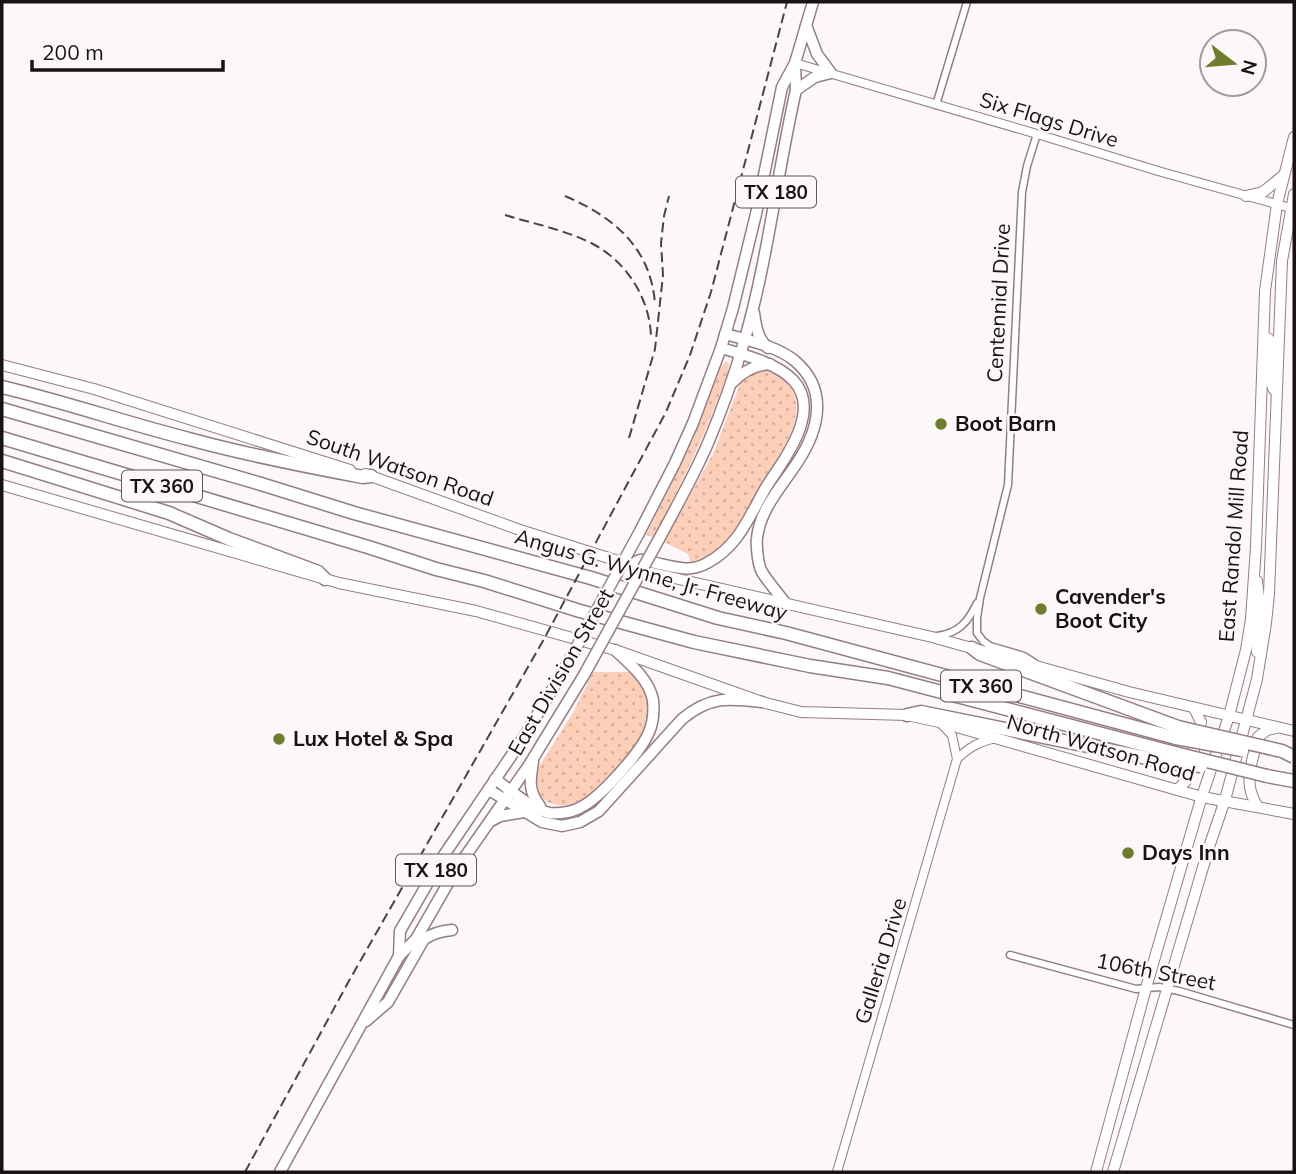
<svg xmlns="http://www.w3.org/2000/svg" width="1296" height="1174" viewBox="0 0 1296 1174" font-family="Mulish,sans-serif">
<defs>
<pattern id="grass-dots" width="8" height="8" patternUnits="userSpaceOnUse" patternTransform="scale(1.75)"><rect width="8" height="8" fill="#fecfb8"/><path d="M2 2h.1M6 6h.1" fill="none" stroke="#d9b19d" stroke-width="1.8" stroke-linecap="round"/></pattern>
</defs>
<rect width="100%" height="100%" fill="#fcf7f8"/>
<g fill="url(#grass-dots)">
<path d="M 726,361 L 729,363 L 728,372 C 707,430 682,484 653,537 L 646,535 L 694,438 L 720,369 Z"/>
<path d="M 759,370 C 772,371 779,374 787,383 C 813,411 778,455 764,481 C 756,495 747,509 739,523 C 736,529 732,536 728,542 C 718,552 704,560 691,563 L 688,554 L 664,542 L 713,454 L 742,379 L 744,380 L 747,376 L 749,376 Z"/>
<path d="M 631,670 C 671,712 637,750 604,780 C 595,789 585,800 573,804 C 561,808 547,804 538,795 L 539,794 L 537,789 L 538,785 L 536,784 L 536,779 L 535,778 L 537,773 L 536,771 L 574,711 L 593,672 L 628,672 Z"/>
</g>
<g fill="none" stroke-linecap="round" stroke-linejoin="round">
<g stroke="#957d84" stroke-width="9">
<g id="minor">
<path d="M 936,105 L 967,2"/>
<path d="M 937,636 C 959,633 968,622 977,603"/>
<path d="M 1035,663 L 1024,656 L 990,646 L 983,641 L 977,633 L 977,618 L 980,598 L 1008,485 L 1022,192 L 1027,166 L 1037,134"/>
<path d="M 1010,955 L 1136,989 L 1159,987 L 1179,991 L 1294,1025"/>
</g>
</g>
<g stroke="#957d84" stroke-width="10">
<g id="tertiary">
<path d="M 795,63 L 1037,134 L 1158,171 L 1294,209"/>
<path d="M 957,759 C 969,747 979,742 996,738"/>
<path d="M 837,1172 L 957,759 L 952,735 L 942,725"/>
</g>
</g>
<g stroke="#957d84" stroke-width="12">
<g id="secondary">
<path d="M 1246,196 L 1263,192 L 1284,175"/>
<path d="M 1264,337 L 1269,339 L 1271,343 L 1269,379 L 1274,390"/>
<path d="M 2,365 L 94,389 L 350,470"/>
<path d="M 365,474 L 520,530 L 631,565 L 648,572 L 932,637 L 1129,692 L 1294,731"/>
<path d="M 2,485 L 339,583 L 476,611 L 615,650 L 762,702 L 801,712 L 907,715 L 939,722 L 1202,797 L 1294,814"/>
<path d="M 1257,581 L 1260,605 L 1256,644 L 1257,652 L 1261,654"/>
<path d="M 1177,790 L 1186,781 L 1201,722 L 1194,708"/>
<path d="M 1258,807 C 1242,783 1252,763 1258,737 L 1267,730 L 1276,728"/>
<path d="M 1096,1172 L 1146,988 L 1201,799 L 1229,716 L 1246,650 L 1251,619 L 1256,547 L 1265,291 L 1277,204 L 1294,137"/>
<path d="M 1113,1172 L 1209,847 L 1225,800 L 1257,679 L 1266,623 L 1269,594 L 1282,261 L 1294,194"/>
</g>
</g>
<g stroke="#957d84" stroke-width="13">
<g id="primary">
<path d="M 796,90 L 815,77 L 831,73 L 817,54 L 806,25"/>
<path d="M 754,313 C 756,326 757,338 768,348"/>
<path d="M 725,334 C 747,340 777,346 795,361 C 829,390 819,430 797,463 C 782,486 760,509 757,538 C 756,544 758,564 761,570 C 765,579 780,595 786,604"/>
<path d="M 732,383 C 742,372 756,365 770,364"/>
<path d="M 639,533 L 675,463 L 693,423 L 721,348 L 733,308 L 756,214 L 782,87 L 795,63 L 813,2"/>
<path d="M 659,539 C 676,507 694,476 708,443 C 722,410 734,376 744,342 C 768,260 777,173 796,90 L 795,64"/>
<path d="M 631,565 C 634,563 637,561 640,560 C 645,559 651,562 656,563 C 674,567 690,573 707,563 C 738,547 749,517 765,489 C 772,477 781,466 788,453 C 830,382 782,365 721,348"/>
<path d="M 533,762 C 530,780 528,791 540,806"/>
<path d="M 495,779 C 509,789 534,811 550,813 C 560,814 573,812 581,807 C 600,798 641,752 649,732 C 653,723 654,711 653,700 C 649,679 630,664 615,650"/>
<path d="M 489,790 L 542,822 L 562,826 L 580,822 L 599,811 L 682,719 C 710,696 728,698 762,702"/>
<path d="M 491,821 L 500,816 L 524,812"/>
<path d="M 399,956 L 400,931 L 444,855 L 524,737 L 565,668"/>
<path d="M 366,1021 L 388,1002 L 424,939 C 433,933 441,931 452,930"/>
<path d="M 280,1172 L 399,956 L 416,939 L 455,871 L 529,765 L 584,675"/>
</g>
</g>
<g stroke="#957d84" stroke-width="15">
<g id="motorway">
<path d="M 2,387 C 65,402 126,423 189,439 C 247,455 304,466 363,477 L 371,476"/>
<path d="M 2,409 L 261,484 L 354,513 L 591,578 L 718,618 L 786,633 L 1176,738"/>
<path d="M 2,438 L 368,547 L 436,569 L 484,581 L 580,611 L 694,642 L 810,666 L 888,678 L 1175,753"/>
<path d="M 2,461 L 169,513 L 229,539 L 318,572 L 325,579"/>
<path d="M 972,648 L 980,654 L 1178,727"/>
<path d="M 907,715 L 921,712 L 1172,763"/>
<path d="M 1267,776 L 1294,781"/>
</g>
</g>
<use href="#minor" stroke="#fff" stroke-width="6"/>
<use href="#tertiary" stroke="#fff" stroke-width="8"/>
<use href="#secondary" stroke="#fff" stroke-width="10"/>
<use href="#primary" stroke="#fff" stroke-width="10"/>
<use href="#motorway" stroke="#fff" stroke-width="12"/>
<g stroke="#4b4345" stroke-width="2" stroke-dasharray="10 5" stroke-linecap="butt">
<path d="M 565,196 C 614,217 651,248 655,304"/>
<path d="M 505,215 C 534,224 566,230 593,244 C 627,262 650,299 651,337"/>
<path d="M 629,438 L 655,349 L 663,275 L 661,243 L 664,216 L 669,196"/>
<path d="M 245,1172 L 350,979 L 544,639 L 666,412 L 690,355 L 711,292 L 787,2"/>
</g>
<g stroke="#957d84" stroke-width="13" stroke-linecap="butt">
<g id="primary-bridge">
<path d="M 565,668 L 639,533"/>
<path d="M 584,675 L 659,539"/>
</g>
</g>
<g stroke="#957d84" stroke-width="15" stroke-linecap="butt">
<g id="motorway-bridge">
<path d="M 1178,727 L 1282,751 L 1294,757"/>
<path d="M 1176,738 L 1242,750"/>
<path d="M 1175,753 L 1267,776"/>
<path d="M 1172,763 L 1201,766"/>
</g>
</g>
<use href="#primary-bridge" stroke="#fff" stroke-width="10"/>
<use href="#motorway-bridge" stroke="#fff" stroke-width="12"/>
</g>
<g fill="#6d7d2b" stroke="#fcf7f8" stroke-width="2.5">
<circle cx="941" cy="424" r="7"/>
<circle cx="1041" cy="609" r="7"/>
<circle cx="279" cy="739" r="7"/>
<circle cx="1128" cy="853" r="7"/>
</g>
<g text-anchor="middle" stroke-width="5" stroke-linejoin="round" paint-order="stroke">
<g fill="#fcf7f8" stroke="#5e5658" stroke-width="2">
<rect x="736" y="176.5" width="80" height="31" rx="5"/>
<rect x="122" y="470.5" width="80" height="31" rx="5"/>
<rect x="941" y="670.5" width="80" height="31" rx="5"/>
<rect x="396" y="854.5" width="80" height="31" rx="5"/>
</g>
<g font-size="19" font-weight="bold" fill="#1a1113">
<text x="776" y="199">TX 180</text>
<text x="162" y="493">TX 360</text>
<text x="981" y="693">TX 360</text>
<text x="436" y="877">TX 180</text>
</g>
<g font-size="21" fill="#1a1113" stroke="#fcf7f8">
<text transform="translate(1049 120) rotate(17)" y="7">Six Flags Drive</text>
<text transform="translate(999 303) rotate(-87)" y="7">Centennial Drive</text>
<text transform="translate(400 468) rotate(19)" y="7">South Watson Road</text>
<text transform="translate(1234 536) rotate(-86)" y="7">East Randol Mill Road</text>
<text transform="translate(651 575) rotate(16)" y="7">Angus G. Wynne, Jr. Freeway</text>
<text transform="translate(561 672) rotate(-60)" y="7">East Division Street</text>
<text transform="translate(1101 748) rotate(16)" y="7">North Watson Road</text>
<text transform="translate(881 961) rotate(-73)" y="7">Galleria Drive</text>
<text transform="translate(1156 972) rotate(11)" y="7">106th Street</text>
</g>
<g font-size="21" font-weight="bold" fill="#1a1113" stroke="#fcf7f8" text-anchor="start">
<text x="955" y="431">Boot Barn</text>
<text x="1055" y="604">Cavender's<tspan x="1055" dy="24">Boot City</tspan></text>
<text x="293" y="746">Lux Hotel &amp; Spa</text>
<text x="1142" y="860">Days Inn</text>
</g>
</g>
<rect width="1296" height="1174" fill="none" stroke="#1a1113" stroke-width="7"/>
<g transform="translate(1233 63) rotate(106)"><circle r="33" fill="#fcf7f8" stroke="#a29b9c" stroke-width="2"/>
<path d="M0-5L12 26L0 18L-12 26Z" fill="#6d7d2b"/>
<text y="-10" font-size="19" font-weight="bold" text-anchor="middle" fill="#1a1113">N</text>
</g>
<path d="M32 60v10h191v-10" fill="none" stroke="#1a1113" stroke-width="3.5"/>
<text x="42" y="60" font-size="21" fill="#1a1113" stroke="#fcf7f8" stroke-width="5" paint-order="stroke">200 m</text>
</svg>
